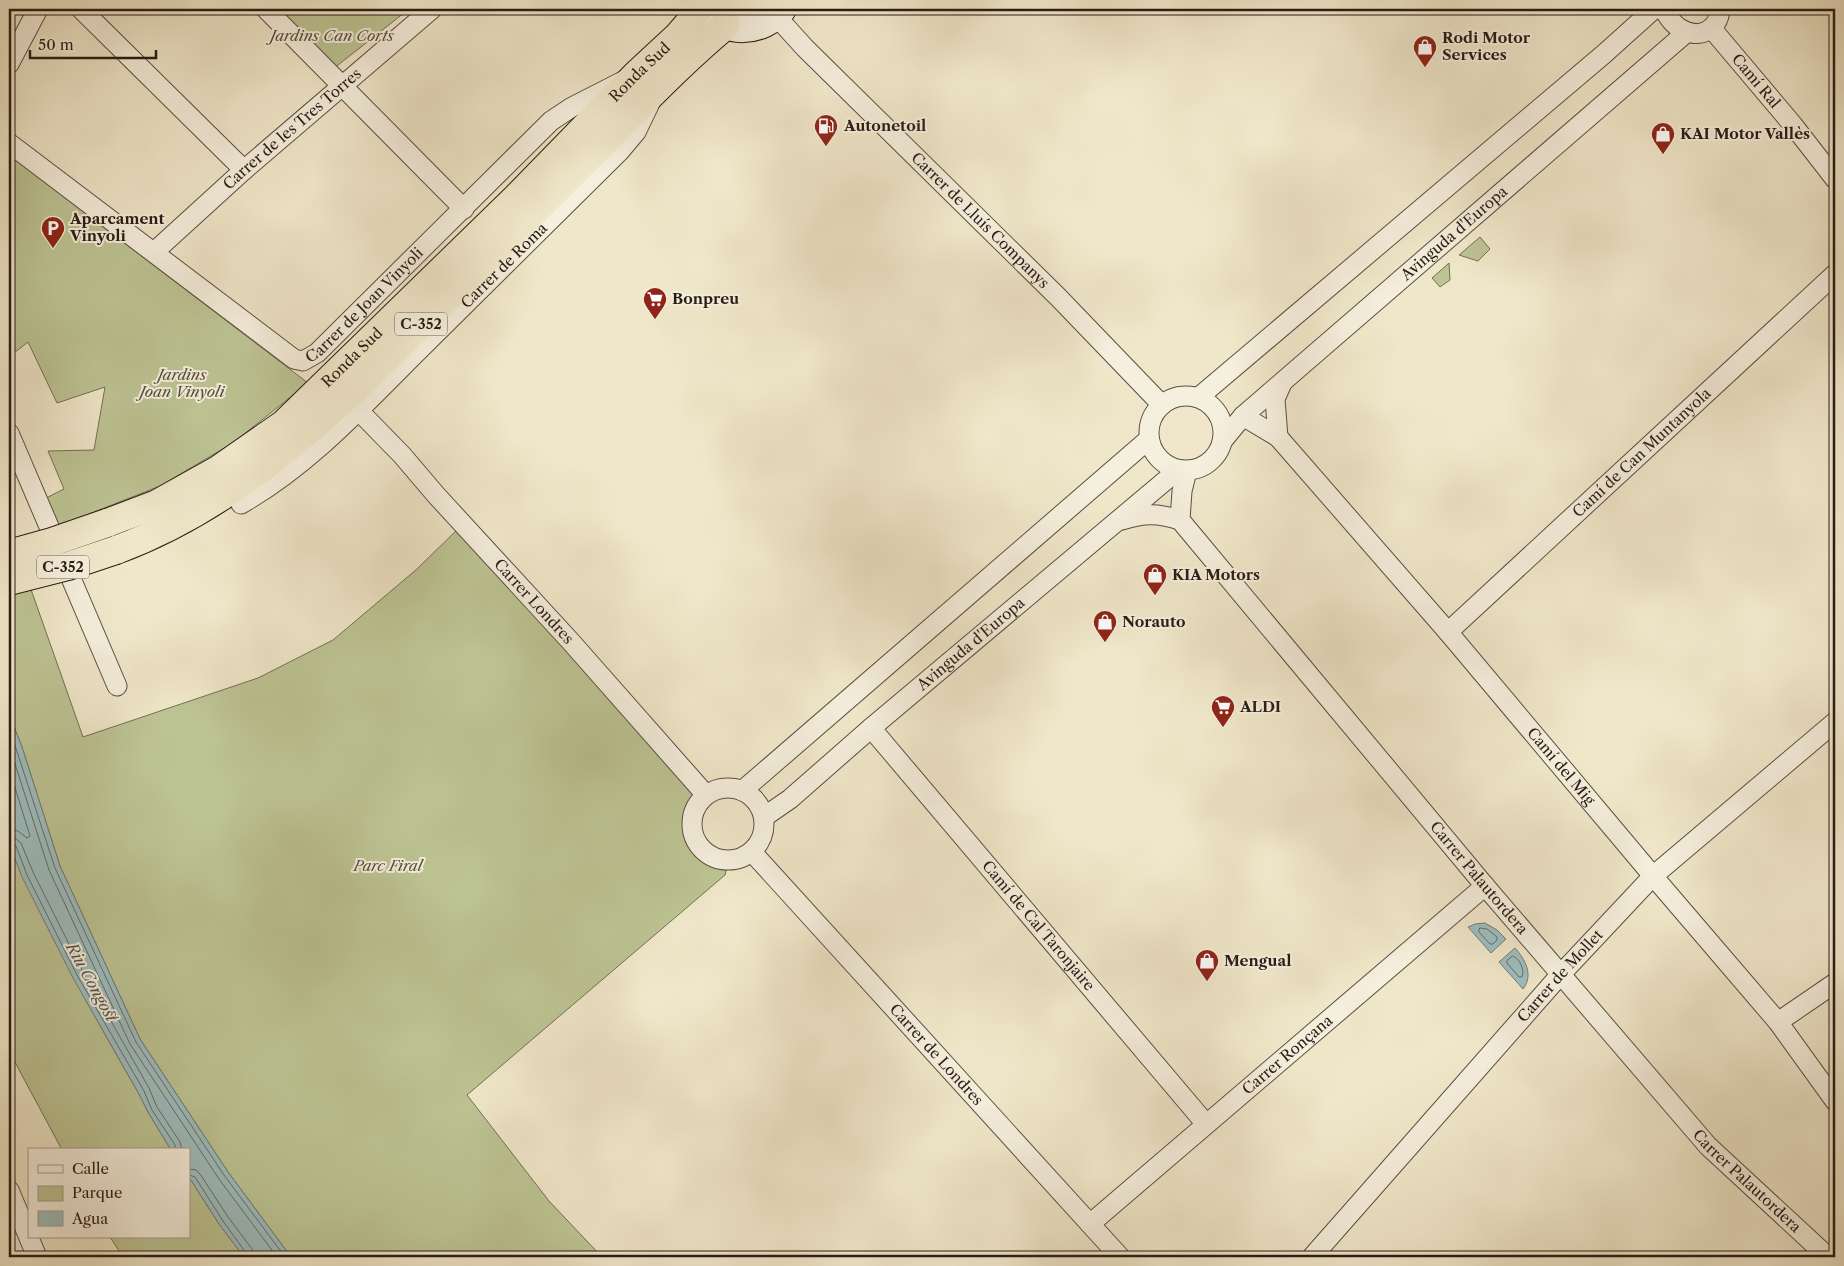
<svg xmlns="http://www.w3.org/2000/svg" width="1844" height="1266" viewBox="0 0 1844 1266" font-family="'Libre Caslon Text',serif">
<rect width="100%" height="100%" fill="#f0e7ca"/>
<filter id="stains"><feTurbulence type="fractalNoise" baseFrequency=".004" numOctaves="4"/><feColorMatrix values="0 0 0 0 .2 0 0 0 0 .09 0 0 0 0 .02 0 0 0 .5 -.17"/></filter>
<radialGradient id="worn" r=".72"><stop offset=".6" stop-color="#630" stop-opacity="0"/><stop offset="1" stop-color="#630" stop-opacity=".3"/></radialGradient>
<g fill="#bdc494" stroke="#727054">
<path d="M 266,9 L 409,9 L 333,69 Z"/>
<path d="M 9,155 L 308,383 L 233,443 L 160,486 L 56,527 L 46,498 L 64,489 L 48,451 L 94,450 L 105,387 L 57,403 L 28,342 L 9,357 Z"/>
<path d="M 1480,237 L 1490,249 L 1478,261 L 1459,255 Z"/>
<path d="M 1449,263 L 1450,280 L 1440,287 L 1432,278 Z"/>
<path d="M 468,519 L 706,795 C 681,824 690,856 729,860 L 725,875 L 467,1095 L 549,1201 L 602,1257 L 291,1257 L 228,1172 L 140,1039 L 60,866 L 22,747 L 9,714 L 9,527 L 83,737 L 258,678 L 333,640 L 417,569 Z"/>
<path d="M 9,843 C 45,930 92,1012 139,1094 L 148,1112 L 171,1150 L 62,1150 L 9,1051 Z"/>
<path d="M 189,1177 L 219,1224 L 244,1257 L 123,1257 L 110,1237 L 189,1237 Z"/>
</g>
<g fill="#9ebec0" stroke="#6f7d7c">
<path d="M 9,714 L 22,747 L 60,866 L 140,1039 L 228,1172 L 291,1257 L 244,1257 L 219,1224 L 189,1177 L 189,1150 L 171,1150 L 148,1112 L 139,1094 L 73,978 L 22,877 L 9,843 Z"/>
<path d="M 1485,923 L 1497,930 L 1506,939 L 1491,953 L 1468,927 L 1475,924 Z"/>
<path d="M 1515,948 C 1525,959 1534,975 1523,989 L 1499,962 Z"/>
</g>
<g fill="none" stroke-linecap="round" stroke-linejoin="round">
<g stroke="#636d6a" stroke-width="1">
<path d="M 9,727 L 55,868 L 136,1042 L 224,1175 L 285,1257"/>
<path d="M 9,745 L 49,870 L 130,1044 L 219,1179 L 277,1257"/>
<path d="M 9,768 L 30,836 L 27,838 L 18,831 L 9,829"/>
<path d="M 9,837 L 15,838 L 21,843 L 33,872 L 83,972 L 149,1088 L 157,1107 L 180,1142 L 182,1150"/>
<path d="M 9,843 L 13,843 L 16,846 L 27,875 L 77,975 L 144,1091 L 152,1110 L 175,1145 L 175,1150"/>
<path d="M 1480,928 L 1487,929 L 1497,937 L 1497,940 L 1493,944 L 1490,944 L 1479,932 Z"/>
<path d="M 1513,956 C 1520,959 1525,970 1522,977 L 1519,977 L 1507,963 L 1507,961 Z"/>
<path d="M 189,1169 L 196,1170 L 200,1174 L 228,1217 L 252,1249 L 253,1257"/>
<path d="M 189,1175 L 195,1177 L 223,1221 L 246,1253 L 247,1257"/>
</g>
<g stroke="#5a4f42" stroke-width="21">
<g id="minor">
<path d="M 81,9 L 244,170"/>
<path d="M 266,9 L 464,209"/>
<path d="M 1663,9 C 1668,16 1673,25 1681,29 C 1699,40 1719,30 1720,9"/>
<path id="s1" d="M 776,16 L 805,48 L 1058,297 L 1162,405"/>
<path id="s2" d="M 1712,29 L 1793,125 L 1835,179"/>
<path d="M 9,64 L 38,9"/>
<path id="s3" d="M 9,143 L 294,359 L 303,361 L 317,353 L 551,121 L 572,107 L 623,81"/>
<path id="s4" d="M 154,252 L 244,170 L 432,9"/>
<circle cx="1186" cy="433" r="37"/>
<path d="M 1199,397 L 1604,54 L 1654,9"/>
<path id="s5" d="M 358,410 L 402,455 L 436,495 L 572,643 L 706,795"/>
<path id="s6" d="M 1243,416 L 1278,437 L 1448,632 L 1653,876 L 1778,1022 L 1835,1101"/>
<path d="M 9,433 L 117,686"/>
<path d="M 1278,437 L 1275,399 L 1282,383"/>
<path id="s7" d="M 1224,439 L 1243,416 L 1687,32"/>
<path id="s8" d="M 1187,471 L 1182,491 L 1180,520 L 1485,886 L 1708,1146 L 1828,1257"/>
<path id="s9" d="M 241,504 C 308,466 361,408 415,354 C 483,286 552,219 620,151 L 636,132 L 650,103"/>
<path d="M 1122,520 C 1144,513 1158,513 1180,520"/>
<path id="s10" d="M 1448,632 L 1835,274"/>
<path id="s11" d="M 871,728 L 1206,1124"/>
<circle cx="728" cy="824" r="36"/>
<path d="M 742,791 L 1149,439"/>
<path id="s12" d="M 764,817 L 790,799 L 871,728 L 1178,470"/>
<path id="s13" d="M 752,852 L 1120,1257"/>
<path d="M 1778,1022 L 1835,983"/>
<path d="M 9,1190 L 37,1257"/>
<path id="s14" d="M 1090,1224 L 1485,886"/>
<path id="s15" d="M 1312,1257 L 1561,974 L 1653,876 L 1835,722"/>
</g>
</g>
<g stroke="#281c15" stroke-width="30">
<path id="secondary" d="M 706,9 C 724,36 763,33 782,9"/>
</g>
<g stroke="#281c15" stroke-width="30">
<g id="trunk">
<path id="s16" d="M 107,523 L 157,504 L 218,470 L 284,424 L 516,198 L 637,74 L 678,36 L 690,22 L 698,9"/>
<path d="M 116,550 C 233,507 323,421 409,336 C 470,275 531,215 591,155 C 635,111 678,65 726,25"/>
</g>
</g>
<use href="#minor" stroke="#f5efdd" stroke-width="19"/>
<use href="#secondary" stroke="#f5efdd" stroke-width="28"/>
<use href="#trunk" stroke="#f0e7ca" stroke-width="28"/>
<g stroke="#281c15" stroke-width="30" stroke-linecap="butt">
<g id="trunk-bridge">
<path d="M 9,554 L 52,542 L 107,523"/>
<path d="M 9,581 L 68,566 L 116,550"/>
</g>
</g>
<use href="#trunk-bridge" stroke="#f0e7ca" stroke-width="28"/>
</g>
<defs>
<g id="shop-pin" transform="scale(1.25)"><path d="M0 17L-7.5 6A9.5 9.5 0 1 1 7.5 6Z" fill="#8f2418" stroke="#f5efdd"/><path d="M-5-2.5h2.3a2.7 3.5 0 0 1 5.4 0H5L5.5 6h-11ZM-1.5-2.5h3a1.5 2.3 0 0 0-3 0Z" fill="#fff"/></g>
<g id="fuel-pin" transform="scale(1.25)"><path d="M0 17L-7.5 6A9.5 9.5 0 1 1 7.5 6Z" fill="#8f2418" stroke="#f5efdd"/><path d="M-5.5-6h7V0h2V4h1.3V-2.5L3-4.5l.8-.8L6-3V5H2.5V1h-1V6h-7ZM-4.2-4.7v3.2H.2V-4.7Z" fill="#fff"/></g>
<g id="parking-pin" transform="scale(1.25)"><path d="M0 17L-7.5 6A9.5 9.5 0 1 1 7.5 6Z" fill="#8f2418" stroke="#f5efdd"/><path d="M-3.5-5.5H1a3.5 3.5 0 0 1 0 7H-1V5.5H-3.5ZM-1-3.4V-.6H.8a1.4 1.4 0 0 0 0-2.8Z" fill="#fff"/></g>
<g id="supermarket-pin" transform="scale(1.25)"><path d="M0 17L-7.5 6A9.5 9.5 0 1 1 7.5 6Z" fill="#8f2418" stroke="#f5efdd"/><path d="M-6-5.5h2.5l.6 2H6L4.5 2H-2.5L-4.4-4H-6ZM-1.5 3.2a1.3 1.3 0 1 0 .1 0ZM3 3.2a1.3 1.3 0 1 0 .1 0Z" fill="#fff"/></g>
</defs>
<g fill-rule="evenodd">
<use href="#shop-pin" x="1425" y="47"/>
<use href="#fuel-pin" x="826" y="126"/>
<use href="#shop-pin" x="1663" y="134"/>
<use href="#parking-pin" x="53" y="228"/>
<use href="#supermarket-pin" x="655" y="299"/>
<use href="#shop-pin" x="1155" y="575"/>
<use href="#shop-pin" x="1105" y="622"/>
<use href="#supermarket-pin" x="1223" y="707"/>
<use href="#shop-pin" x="1207" y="961"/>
</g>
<g text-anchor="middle" stroke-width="4" stroke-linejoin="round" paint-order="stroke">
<g fill="#f5efdd" stroke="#665b51" stroke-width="1">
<rect x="395" y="312.5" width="52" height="23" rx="4"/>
<rect x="37" y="555.5" width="52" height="23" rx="4"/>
</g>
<g font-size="14" font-weight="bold" fill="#281c15">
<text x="421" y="329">C-352</text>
<text x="63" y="572">C-352</text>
</g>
<g font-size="15" font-style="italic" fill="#554e3b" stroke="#f5efdd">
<text x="332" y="41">Jardins Can Corts</text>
<text x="182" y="380">Jardins<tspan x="182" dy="17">Joan Vinyoli</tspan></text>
<text x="388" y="871">Parc Firal</text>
</g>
<g font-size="15" font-weight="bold" fill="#281c15" stroke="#f5efdd" text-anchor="start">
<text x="1442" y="43">Rodi Motor<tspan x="1442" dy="17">Services</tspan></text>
<text x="844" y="131">Autonetoil</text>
<text x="1680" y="139">KAI Motor Vallès</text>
<text x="70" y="224">Aparcament<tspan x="70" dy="17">Vinyoli</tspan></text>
<text x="672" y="304">Bonpreu</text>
<text x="1172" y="580">KIA Motors</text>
<text x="1122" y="627">Norauto</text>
<text x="1240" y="712">ALDI</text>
<text x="1224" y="966">Mengual</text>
</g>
<g font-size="15" fill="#281c15" stroke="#f5efdd">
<text dy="5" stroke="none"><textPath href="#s16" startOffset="704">Ronda Sud</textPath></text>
<text dy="5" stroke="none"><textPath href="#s2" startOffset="68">Camí Ral</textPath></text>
<text dy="5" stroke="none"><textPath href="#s4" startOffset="185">Carrer de les Tres Torres</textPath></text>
<text dy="5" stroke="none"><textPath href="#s1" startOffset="289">Carrer de Lluís Companys</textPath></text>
<text dy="5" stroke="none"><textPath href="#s7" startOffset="309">Avinguda d'Europa</textPath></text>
<text dy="5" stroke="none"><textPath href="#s9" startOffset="356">Carrer de Roma</textPath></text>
<text dy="5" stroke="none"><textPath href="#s3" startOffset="450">Carrer de Joan Vinyoli</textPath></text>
<text dy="5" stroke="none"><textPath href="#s16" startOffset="299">Ronda Sud</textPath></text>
<text dy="5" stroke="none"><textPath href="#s10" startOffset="264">Camí de Can Muntanyola</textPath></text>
<text dy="5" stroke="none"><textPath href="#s5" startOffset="260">Carrer Londres</textPath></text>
<text dy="5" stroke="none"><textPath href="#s12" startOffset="270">Avinguda d'Europa</textPath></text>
<text dy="5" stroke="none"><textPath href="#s6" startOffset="475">Camí del Mig</textPath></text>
<text dy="5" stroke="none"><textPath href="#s8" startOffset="516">Carrer Palautordera</textPath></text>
<text dy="5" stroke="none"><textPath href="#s11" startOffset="259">Camí de Cal Taronjaire</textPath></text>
<text dy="5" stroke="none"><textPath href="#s15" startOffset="375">Carrer de Mollet</textPath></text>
<text dy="5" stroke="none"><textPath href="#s13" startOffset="274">Carrer de Londres</textPath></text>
<text dy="5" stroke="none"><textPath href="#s14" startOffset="260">Carrer Ronçana</textPath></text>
<text dy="5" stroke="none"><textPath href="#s8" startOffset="921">Carrer Palautordera</textPath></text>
</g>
<g font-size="16" font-style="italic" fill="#515551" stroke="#f5efdd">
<text transform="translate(92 982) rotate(61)" y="6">Riu Congost</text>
</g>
</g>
<rect width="1844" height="1266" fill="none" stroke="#f0e7ca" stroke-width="30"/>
<rect x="10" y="10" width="1824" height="1246" fill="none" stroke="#281c15" stroke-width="2.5"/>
<rect x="15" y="15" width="1814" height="1236" fill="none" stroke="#281c15"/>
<rect x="28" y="1148" width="162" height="90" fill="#f5efdd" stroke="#a39b8d"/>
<rect x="38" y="1165" width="25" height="8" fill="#f5efdd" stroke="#a39b8d"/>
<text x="72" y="1174" font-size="15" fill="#281c15">Calle</text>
<rect x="38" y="1186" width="25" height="15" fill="#bdc494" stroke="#a39b8d"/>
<text x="72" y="1198" font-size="15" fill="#281c15">Parque</text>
<rect x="38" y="1211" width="25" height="15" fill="#9ebec0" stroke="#a39b8d"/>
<text x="72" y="1224" font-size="15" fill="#281c15">Agua</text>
<path d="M30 50v8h126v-8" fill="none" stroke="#281c15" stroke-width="2.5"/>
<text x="38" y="50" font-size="15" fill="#281c15" stroke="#f5efdd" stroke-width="4" paint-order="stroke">50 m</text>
<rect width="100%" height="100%" filter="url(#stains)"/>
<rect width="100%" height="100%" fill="url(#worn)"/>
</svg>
